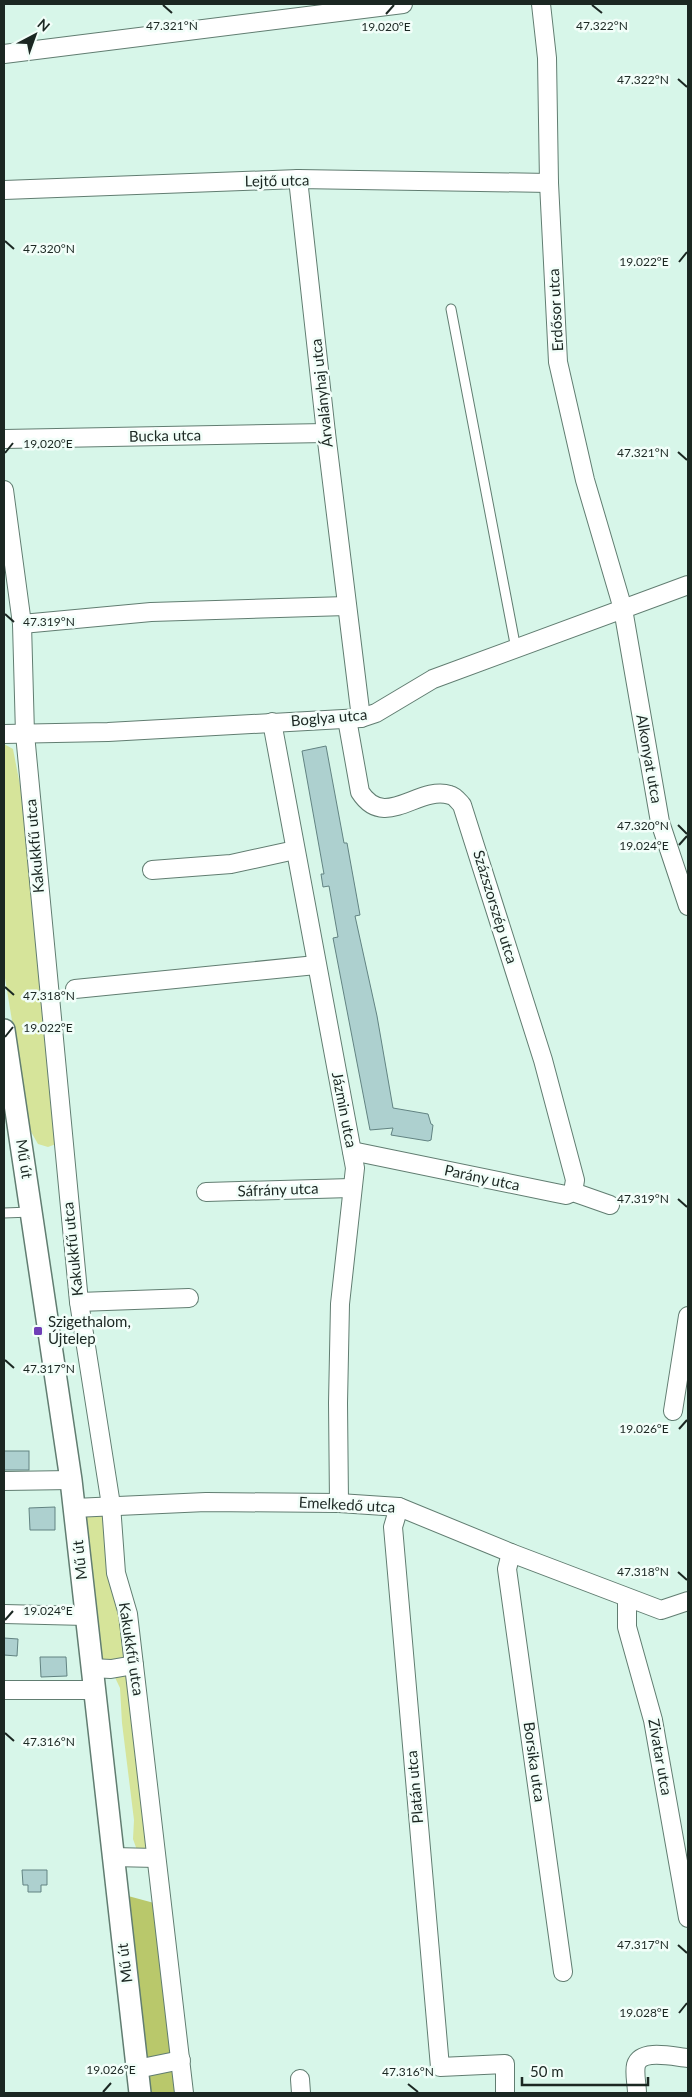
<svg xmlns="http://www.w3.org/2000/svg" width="692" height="2097" viewBox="0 0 692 2097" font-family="Lato,sans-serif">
<rect width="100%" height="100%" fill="#d7f6e9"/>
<g fill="#d6e49a">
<path d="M 4,744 L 13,749 L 26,816 L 56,1144 L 48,1147 L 38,1144 L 30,1130 L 4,972 Z"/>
<path d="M 111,1505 L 155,1851 L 138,1853 L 133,1839 L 134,1820 L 122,1723 L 120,1688 L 111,1669 L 102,1664 L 74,1508 Z"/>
</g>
<path fill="#b9c86b" d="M 117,1893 L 154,1903 L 184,2093 L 140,2093 Z"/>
<g fill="#add0cf" stroke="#628382">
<path d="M 326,746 L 344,843 L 347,843 L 360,915 L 355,916 L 377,1016 L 393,1108 L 428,1114 L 431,1124 L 433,1125 L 431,1140 L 428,1141 L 391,1135 L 393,1128 L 370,1130 L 333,938 L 338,937 L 329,886 L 323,887 L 321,874 L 324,874 L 302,751 Z"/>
<rect x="4" y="1451" width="25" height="19"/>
<path d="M 55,1507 L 55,1530 L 30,1530 L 29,1508 Z"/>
<path d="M 4,1638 L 18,1639 L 17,1656 L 4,1655 Z"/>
<path d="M 40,1657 L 66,1657 L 67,1676 L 41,1677 Z"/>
<path d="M 22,1870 L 47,1870 L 47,1885 L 41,1885 L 41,1892 L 28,1892 L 28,1885 L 23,1885 Z"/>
</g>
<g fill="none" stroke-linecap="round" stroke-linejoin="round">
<g stroke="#617d71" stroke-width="11">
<g id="service">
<path d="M 451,309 L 516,649"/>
<path d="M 4,1213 L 31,1212"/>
</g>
</g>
<g stroke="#617d71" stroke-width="20">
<g id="minor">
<path d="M 541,4 L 547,58 L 549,183 L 558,362 L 585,480 L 623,609 L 660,822 L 688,906"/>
<path d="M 4,54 L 403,4"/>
<path d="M 298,179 L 326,433 L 361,718"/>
<path d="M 4,190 L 298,179 L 549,183"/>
<path d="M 4,439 L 326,433"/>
<path d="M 4,490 L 22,624 L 25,734 L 79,1302 L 111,1505 L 116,1573 L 128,1614 L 184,2093"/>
<path d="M 22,624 L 151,612 L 347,606"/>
<path d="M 347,719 L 360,792 C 385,831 418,785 450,795 C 455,796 459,802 462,805 L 543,1060 L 575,1180 L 573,1192"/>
<path d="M 272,722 L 355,1168 L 340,1304 L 338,1403 L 339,1503"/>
<path d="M 4,734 L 108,732 L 361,718 L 376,713 L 433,679 L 688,585"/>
<path d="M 152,870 L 231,864 L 295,850"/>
<path d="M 75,989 L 316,965"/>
<path d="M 352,1151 L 556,1193 L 566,1195 L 573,1192 L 610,1205"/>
<path d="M 206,1192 L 351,1188"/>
<path d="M 79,1302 L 189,1298"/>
<path d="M 673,1411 L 688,1316"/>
<path d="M 4,1481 L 71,1480"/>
<path d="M 399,1507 L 393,1527 L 440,2067 L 505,2064 L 505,2093"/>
<path d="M 74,1508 L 206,1502 L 339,1503 L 399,1507 L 511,1553 L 661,1610 L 688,1601"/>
<path d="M 511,1553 L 507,1569 L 563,1972"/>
<path d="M 627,1598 L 627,1627 L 653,1720 L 688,1918"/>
<path d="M 4,1614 L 86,1616"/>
<path d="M 91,1668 L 111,1669 L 134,1665"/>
<path d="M 4,1690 L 93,1690"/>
<path d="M 113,1857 L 156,1858"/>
<path d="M 137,2069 L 181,2060"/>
<path d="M 300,2079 L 301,2093"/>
<path d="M 637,2093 C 637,2085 634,2073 636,2065 C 641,2048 675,2057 688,2058"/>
</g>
</g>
<g stroke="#617d71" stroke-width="24">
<path id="tertiary" d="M 4,1030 L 71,1480 L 140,2093"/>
</g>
<use href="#service" stroke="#fff" stroke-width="9"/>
<use href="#minor" stroke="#fff" stroke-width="18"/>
<use href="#tertiary" stroke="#fff" stroke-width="21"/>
</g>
<path fill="none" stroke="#1b2722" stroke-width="2" d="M 163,5 L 172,13M 592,5 L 602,13M 386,14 L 394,5M 678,79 L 687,87M 5,241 L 14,249M 679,262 L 687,252M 678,452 L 687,460M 5,453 L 13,443M 5,614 L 14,622M 678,825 L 687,834M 679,845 L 687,836M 5,987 L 14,995M 5,1037 L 13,1027M 678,1199 L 687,1207M 5,1360 L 14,1368M 679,1429 L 687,1420M 678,1572 L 687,1580M 5,1620 L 13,1611M 5,1733 L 14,1741M 678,1945 L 687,1953M 679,2013 L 687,2003M 408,2084 L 418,2092M 103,2092 L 111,2083"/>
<rect fill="#6f3fb7" stroke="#f2fef9" stroke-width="2" x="33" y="1326" width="10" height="10" rx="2.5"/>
<g text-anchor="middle" stroke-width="5" stroke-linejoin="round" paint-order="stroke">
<g font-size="15" fill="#1b2722" stroke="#f2fef9">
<text transform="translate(277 181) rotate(-1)" y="5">Lejtő utca</text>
<text transform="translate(556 310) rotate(-93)" y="5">Erdősor utca</text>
<text transform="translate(322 393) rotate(-96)" y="5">Árvalányhaj utca</text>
<text transform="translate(165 436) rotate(-1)" y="5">Bucka utca</text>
<text transform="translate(329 718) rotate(-5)" y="5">Boglya utca</text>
<text transform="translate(649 759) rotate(80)" y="5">Alkonyat utca</text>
<text transform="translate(35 846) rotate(-95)" y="5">Kakukkfű utca</text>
<text transform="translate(495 907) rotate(73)" y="5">Százszorszép utca</text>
<text transform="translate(344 1110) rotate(79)" y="5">Jázmin utca</text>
<text transform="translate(24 1159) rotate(81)" y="5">Mű út</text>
<text transform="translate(482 1178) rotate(12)" y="5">Parány utca</text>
<text transform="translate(278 1190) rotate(-2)" y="5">Sáfrány utca</text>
<text transform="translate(73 1249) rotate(-96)" y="5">Kakukkfű utca</text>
<text transform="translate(347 1505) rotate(3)" y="5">Emelkedő utca</text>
<text transform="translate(80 1560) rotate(-96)" y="5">Mű út</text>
<text transform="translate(131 1649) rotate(81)" y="5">Kakukkfű utca</text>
<text transform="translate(660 1757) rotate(80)" y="5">Zivatar utca</text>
<text transform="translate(534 1762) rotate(82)" y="5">Borsika utca</text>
<text transform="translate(415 1787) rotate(-95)" y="5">Platán utca</text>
<text transform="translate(125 1963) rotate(-97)" y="5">Mű út</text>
</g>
<g font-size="15" fill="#1b2722" stroke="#f2fef9" text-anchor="start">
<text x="48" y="1327">Szigethalom,<tspan x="48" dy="17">Újtelep</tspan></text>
</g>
</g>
<g font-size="12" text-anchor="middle" fill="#1b2722" stroke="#f2fef9" stroke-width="5" stroke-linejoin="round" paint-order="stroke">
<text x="172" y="30">47.321°N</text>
<text x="602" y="30">47.322°N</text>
<text x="386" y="31">19.020°E</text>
<text x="643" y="84">47.322°N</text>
<text x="49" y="253">47.320°N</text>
<text x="644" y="266">19.022°E</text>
<text x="48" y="448">19.020°E</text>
<text x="643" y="457">47.321°N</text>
<text x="49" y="626">47.319°N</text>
<text x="643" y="830">47.320°N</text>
<text x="644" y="850">19.024°E</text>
<text x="49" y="1000">47.318°N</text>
<text x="48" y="1032">19.022°E</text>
<text x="643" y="1203">47.319°N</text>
<text x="49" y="1373">47.317°N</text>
<text x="644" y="1433">19.026°E</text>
<text x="643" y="1576">47.318°N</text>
<text x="48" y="1615">19.024°E</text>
<text x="49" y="1746">47.316°N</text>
<text x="643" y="1949">47.317°N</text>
<text x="644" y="2017">19.028°E</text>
<text x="111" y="2074">19.026°E</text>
<text x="408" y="2076">47.316°N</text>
</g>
<rect width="692" height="2097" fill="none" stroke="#1b2722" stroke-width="10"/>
<g transform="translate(35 35) rotate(41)" stroke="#f2fef9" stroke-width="4" paint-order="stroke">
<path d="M0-4L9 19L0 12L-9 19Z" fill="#1b2722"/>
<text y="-8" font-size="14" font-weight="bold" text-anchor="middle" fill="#1b2722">N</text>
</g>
<path d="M522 2077v8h126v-8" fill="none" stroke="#1b2722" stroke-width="2.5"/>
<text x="530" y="2077" font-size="15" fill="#1b2722" stroke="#f2fef9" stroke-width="4" paint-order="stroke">50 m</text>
</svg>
